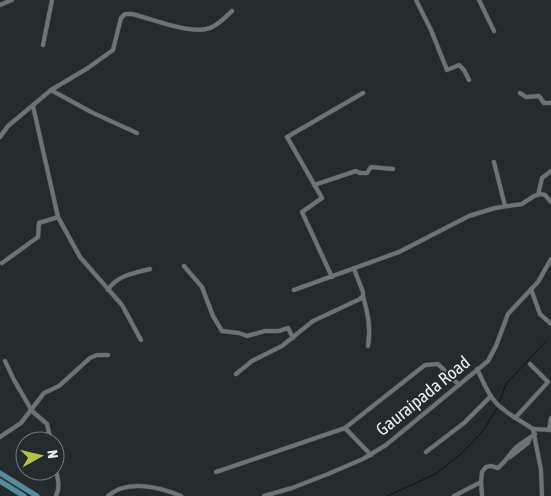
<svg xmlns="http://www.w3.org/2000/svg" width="551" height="496" viewBox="0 0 551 496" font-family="'Asap Condensed',sans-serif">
<rect width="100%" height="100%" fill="#242b2c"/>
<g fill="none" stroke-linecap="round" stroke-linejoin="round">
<path stroke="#021425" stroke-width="1" d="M 387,496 L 436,474 L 463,452 L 482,432 L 497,409 L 506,384 L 547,340"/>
<g stroke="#42494a" stroke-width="5">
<g id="minor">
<path d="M 416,0 L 431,30 L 447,70 L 459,65 L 464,70 L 469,80"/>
<path d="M 479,0 L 494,31"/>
<path d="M 0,5 L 12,0"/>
<path d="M 43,45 L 52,0"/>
<path d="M 51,90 L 91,112 L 137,133"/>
<path d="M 520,93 L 526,97 L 539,96 L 544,103 L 551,103"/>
<path d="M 33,106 L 58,217 L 80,257 L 122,305 L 141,340"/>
<path d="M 0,137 L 8,126 L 51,90 L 88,68 L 113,50 L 121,18 L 125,14 L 132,14 C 153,19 190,35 210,28 C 218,25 226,17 232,11"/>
<path d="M 494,162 L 505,206"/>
<path d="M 314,185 L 356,171 L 360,173 L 367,173 L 371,167 L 393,169"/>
<path d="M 538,195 L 542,178 L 551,171"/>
<path d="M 2,263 L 38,237 L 39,223 L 58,217"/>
<path d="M 184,266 L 202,287 L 213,316 L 222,331 L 239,333 L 247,336 L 265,331 L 279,331 L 288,328 L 293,338"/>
<path d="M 332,277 L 302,212 L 322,198 L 287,137 L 363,93"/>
<path d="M 531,289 L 540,314 L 551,324"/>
<path d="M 108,290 C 117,275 135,273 150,269"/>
<path d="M 294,290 L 399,252 L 469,216 L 495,208 L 522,204 L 534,196 L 541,194 L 545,195 L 551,202"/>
<path d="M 363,296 C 368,314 371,328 368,346"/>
<path d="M 5,361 L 14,380 L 32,411 L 47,424 L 51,441"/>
<path d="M 477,369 C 484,383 490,400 503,409 C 512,417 523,422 533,429 L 541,470 L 542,496"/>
<path d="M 236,374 L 252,361 L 282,346 L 313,321 L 360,299 L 363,296 L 363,292 L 354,269"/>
<path d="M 516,417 L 548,382 L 530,364"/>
<path d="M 345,428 L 371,455"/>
<path d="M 533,429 L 551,430"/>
<path d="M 549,430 L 551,418"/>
<path d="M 0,437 L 21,423 L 44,393 L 59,386 L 90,358 L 97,355 L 108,355"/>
<path d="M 426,452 L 464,423 L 491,396"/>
<path d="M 510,457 L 528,443 L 530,438"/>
<path d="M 55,466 C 57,476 61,486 56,496"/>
<path d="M 216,472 L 345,428 L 425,365 L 438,364 L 459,385"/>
<path d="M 481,482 L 482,495"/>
<path d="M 108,496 C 127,479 160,487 181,496"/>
<path d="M 264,496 L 292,488 L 328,474 L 363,459 L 386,445 L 488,361 L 496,346 L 508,314 L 538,282 L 551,259"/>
<path d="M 454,496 L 481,482 L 482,472 L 486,467 L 491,466 L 498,468 C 505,462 507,459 512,452 C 517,444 528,440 535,434"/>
</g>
</g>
<g stroke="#42494a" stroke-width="6">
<g id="major">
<path d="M 0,473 L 37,496"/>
<path d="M 0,481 L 24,496"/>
</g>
</g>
<use href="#minor" stroke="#6c7576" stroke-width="4"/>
<use href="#major" stroke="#538da4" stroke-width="5"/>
</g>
<g text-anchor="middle" stroke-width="4" stroke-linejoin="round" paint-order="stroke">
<g font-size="18" fill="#eaeff0" stroke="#242b2c">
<text transform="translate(423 396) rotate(-39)" y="6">Gauraipada Road</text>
</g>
</g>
<g transform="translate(40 456) rotate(82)"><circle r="24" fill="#242b2c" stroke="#73797a"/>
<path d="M0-4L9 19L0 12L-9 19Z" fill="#b9c046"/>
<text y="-8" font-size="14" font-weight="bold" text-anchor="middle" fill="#eaeff0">N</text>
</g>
</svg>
